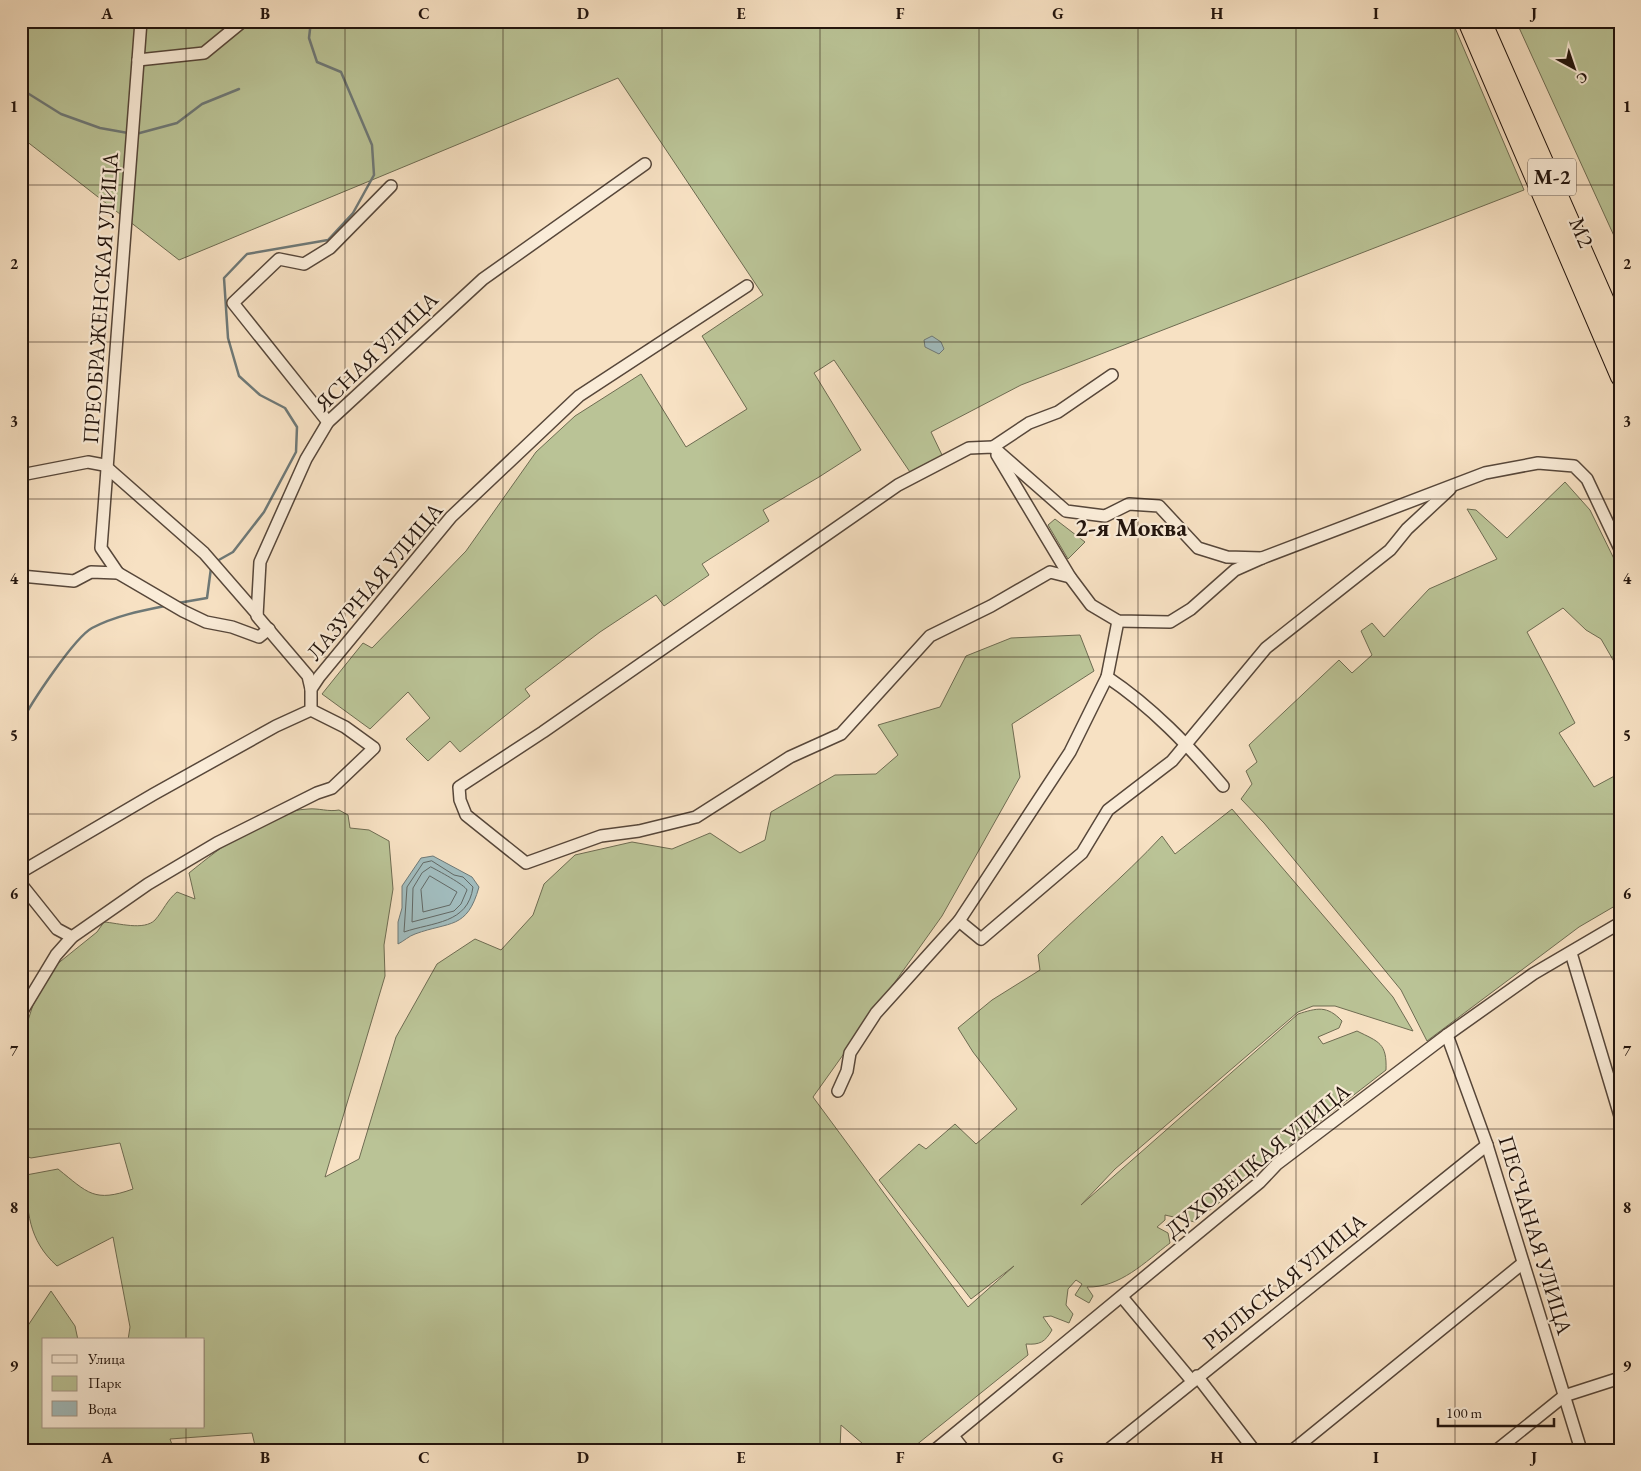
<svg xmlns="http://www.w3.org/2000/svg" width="1641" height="1471" viewBox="0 0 1641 1471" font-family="'EB Garamond',serif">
<rect width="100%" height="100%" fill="#f7e1c3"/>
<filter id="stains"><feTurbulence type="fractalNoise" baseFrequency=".004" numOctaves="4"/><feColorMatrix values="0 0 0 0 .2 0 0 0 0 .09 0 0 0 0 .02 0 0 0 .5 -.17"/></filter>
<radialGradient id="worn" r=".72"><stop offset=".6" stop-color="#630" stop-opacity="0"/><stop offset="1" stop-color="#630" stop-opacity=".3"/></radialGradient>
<g fill="#bac396" stroke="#6e6c52">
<path d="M 21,21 L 1452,21 L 1524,190 L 1021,385 L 931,432 L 943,457 L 912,475 L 834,360 L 814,373 L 861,450 L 819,477 L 763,510 L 769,521 L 702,564 L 709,575 L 664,606 L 656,595 L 600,632 L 525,689 L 530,696 L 460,752 L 450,741 L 428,761 L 406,739 L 430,718 L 408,692 L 370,729 L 322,694 L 363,643 L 372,648 L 466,551 L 536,452 L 575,416 L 641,374 L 686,447 L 747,409 L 702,336 L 763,295 L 618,78 L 179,260 L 21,137 Z"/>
<path d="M 1516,21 L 1620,21 L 1620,249 Z"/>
<path d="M 1565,482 L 1590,510 L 1620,571 L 1620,672 L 1601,639 L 1586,630 L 1563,608 L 1527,632 L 1575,723 L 1559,733 L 1594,787 L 1620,773 L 1620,903 L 1579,927 L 1427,1041 L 1401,990 L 1264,823 L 1241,799 L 1252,784 L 1246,771 L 1257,762 L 1249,745 L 1339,660 L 1352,673 L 1372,655 L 1361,631 L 1372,623 L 1384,637 L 1429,589 L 1497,559 L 1467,509 L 1476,510 L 1507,538 Z"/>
<path d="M 1055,519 L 1085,542 L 1068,559 L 1048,525 Z"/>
<path d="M 1080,635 L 1094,671 L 1012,724 L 1020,777 L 942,916 L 813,1097 L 968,1307 L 1014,1266 L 971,1299 L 879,1180 L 919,1144 L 926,1149 L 955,1124 L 976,1144 L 1017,1109 L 973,1052 L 958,1028 L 992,1000 L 1040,970 L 1038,955 C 1078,915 1123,878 1162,836 L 1175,854 L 1232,809 L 1393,997 L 1413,1031 L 1335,1006 L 1313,1006 L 1298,1012 L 1115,1169 L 1081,1205 L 1298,1014 C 1317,1008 1327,1005 1342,1021 L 1339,1028 L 1318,1037 L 1323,1044 L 1357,1031 C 1379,1042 1387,1043 1386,1070 L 1274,1157 L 1256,1165 L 1251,1177 L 1195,1222 L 1165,1215 L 1165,1220 L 1157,1227 L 1168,1233 L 1170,1243 C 1145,1262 1120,1288 1087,1287 L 1093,1296 L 1089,1303 L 1075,1295 L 1082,1284 L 1076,1280 L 1068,1289 L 1066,1305 L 1073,1314 L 1069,1323 L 1051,1316 L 1043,1317 L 1052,1330 C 1045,1342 1040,1345 1026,1344 L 1028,1355 L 910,1450 L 870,1450 L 841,1425 L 840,1450 L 256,1450 L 252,1433 L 170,1439 L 174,1450 L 21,1450 L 21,1336 L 51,1291 L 75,1326 L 78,1340 L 44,1340 L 44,1427 L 204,1427 L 204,1340 L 128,1340 L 130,1327 L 113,1237 L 57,1266 C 28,1240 27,1211 26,1175 L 58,1169 C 88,1193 94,1203 133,1189 L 120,1143 L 31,1158 L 21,1154 L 21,1042 L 33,1005 L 56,965 L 97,932 L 104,922 C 118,923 144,931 155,920 C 163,911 167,900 177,892 L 195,899 L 189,873 C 221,847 266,811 308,809 C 319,808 328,812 339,810 L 348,815 L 350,828 L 369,830 L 389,841 L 393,889 L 384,945 L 385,976 L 325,1177 L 359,1159 L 396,1037 L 437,964 L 475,939 L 501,950 L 533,915 L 544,884 L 575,855 L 632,842 L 672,849 L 710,833 L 740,853 L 765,840 L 771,812 L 835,775 L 876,774 L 898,755 L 878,725 L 940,707 L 966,656 L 1011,638 Z"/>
</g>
<g fill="#a1bbbc" stroke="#6e7876">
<path d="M 932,336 L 941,342 L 944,349 L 939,354 L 925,347 L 924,340 Z"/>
<path d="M 433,856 L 472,877 L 479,887 C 467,930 450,921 415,934 C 409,936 404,941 398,944 L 398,922 L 402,908 L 402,886 L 421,858 Z"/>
</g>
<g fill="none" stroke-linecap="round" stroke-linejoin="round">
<g stroke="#626864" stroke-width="1">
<path d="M 432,861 L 454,875 L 463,877 L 473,887 C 468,924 433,922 404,932 L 407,887 L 423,863 Z"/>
<path d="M 431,867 C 437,870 465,885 467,890 L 461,904 L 454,911 L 412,922 L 413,888 L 422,873 Z"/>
<path d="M 430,876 L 457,892 L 450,905 L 423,912 L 421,890 Z"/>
</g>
<g stroke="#6e7876" stroke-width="2.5">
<path d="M 21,89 L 61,114 L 100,128 L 128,133"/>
<path d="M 136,134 L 177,123 L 202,104 L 239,89"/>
<path d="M 217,561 L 233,552 L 264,512 L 296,452 L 297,427 L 285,408 L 260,395 L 239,376 L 228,338 L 224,278 L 247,254 L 328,240 L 353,213 L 374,175 L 372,145 L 341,72 L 317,62 L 309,38 L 311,21"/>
<path d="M 178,603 L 207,598 L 211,568"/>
<path d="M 21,723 C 31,703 74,638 92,628 C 115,616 140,611 165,606"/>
<path d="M 21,783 C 25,800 33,830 21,845"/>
</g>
<g stroke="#57473a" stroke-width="14">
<g id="minor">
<path d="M 138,60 L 204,53 L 243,21"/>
<path d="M 328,422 L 233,303 L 279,259 L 304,264 L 330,248 L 391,186"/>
<path d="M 993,447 L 1029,423 L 1058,412 L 1112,375"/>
<path d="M 997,455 L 1070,577 L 1091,605 L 1118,621 L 1170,622 L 1191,609 L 1235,570 L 1262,558 L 1485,473 L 1538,463 L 1574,466 L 1587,479 L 1620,549"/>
<path d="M 21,475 L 88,462 L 104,465 L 204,553 L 257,614"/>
<path d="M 118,573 L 101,548 L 141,21"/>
<path d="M 21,576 L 74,581 L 91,572 L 118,573 L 183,611 L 206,622 L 232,627 L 259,637 L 269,629"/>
<path d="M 1070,577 L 1050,572 L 991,606 L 930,636 L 841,734 L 790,757 L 696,817 L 639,831 L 601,836 L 526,863 L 466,815 L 460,800 L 459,787 L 543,732 L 898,485 L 969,448 L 993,447 L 1066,511 L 1105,516 L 1129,504 L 1159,506 L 1198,548 L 1227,557 L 1262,558"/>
<path d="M 1107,677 C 1152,707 1188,745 1223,786"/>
<path d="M 311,689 L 308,676 L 257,616 L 260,562 L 306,459 L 328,422 L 483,279 L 645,164"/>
<path d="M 21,872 L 154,794 L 276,726 L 311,710 L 311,689 L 319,677 L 451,517 L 579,396 L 747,286"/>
<path d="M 21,884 L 57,929 L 72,937"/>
<path d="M 959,921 L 981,939 L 1082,853 L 1108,810 L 1172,761 L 1266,648 L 1390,550 L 1407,529 L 1450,489"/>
<path d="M 1571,953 L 1620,1116"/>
<path d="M 21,1013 L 56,955 L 72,937 L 148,884 L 217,843 L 317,793 L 332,788 L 374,748 L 345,727 L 311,710"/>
<path d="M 1447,1035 L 1487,1145 L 1581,1450"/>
<path d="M 838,1091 L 847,1071 L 850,1053 L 876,1013 L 959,921 L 1070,752 L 1107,677 L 1118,621"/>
<path d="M 1122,1297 L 1192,1381"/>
<path d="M 1197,1376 L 1254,1450"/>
<path d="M 953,1436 L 964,1450"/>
<path d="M 935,1450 L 1260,1182 L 1277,1164 L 1447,1035 L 1533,974 L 1620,923"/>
<path d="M 1108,1450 L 1487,1145"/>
<path d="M 1293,1450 L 1523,1263"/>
<path d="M 1497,1450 L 1564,1396 L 1620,1378"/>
</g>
</g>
<g stroke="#22140d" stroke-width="20">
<g id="highway">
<path d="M 1467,21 L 1620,377"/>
<path d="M 1482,21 L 1620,335"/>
</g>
</g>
<use href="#minor" stroke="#faecd8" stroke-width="11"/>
<use href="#highway" stroke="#f7e1c3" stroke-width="18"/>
</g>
<path fill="none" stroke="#22140d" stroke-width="1" stroke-opacity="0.55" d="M 186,21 L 186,1340M 345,21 L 345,1450M 503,21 L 503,1450M 662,21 L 662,1450M 820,21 L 820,1450M 979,21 L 979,1450M 1138,21 L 1138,1450M 1296,21 L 1296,1450M 1455,21 L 1455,1450M 21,185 L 1620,185M 21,342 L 1620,342M 21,499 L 1620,499M 21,657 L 1620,657M 21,814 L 1620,814M 21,971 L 1620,971M 21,1129 L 1620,1129M 21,1286 L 1620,1286M 186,1427 L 186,1450"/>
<g text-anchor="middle" stroke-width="4.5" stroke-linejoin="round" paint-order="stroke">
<rect fill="#faecd8" stroke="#63554a" stroke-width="1" x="1528" y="158.5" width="48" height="37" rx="4"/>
<g font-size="21" font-weight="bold" fill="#22140d">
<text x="1552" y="184">М-2</text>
</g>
<g font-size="22" fill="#22140d" stroke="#faecd8">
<text transform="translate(1582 232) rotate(67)" y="8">М2</text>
<text transform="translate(100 298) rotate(-86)" y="8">ПРЕОБРАЖЕНСКАЯ УЛИЦА</text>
<text transform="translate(376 351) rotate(-44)" y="8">ЯСНАЯ УЛИЦА</text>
<text transform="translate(374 581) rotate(-50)" y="8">ЛАЗУРНАЯ УЛИЦА</text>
<text transform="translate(1257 1160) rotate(-39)" y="8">ДУХОВЕЦКАЯ УЛИЦА</text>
<text transform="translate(1536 1235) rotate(73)" y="8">ПЕСЧАНАЯ УЛИЦА</text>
<text transform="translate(1284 1281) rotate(-39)" y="8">РЫЛЬСКАЯ УЛИЦА</text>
</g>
<g font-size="25" font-weight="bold" fill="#22140d" stroke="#faecd8">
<text x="1131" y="536">2-я Моква</text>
</g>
</g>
<rect width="1641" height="1471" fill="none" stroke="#f7e1c3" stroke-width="55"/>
<rect x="42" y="1338" width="162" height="90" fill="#faecd8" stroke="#a49687"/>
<rect x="52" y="1355" width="25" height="8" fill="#faecd8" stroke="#a49687"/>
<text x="88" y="1364" font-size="15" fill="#22140d">Улица</text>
<rect x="52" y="1376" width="25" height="15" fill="#bac396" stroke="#a49687"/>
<text x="88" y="1388" font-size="15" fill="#22140d">Парк</text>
<rect x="52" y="1401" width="25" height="15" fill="#a1bbbc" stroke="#a49687"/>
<text x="88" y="1414" font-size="15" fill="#22140d">Вода</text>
<g transform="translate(1574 68) rotate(140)" stroke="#faecd8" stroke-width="4" paint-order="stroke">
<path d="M0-4L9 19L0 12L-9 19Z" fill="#22140d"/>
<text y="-8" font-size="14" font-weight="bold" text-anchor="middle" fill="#22140d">С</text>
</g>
<path d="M1438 1418v8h116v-8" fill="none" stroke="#22140d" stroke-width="2.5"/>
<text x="1446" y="1418" font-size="15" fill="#22140d" stroke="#faecd8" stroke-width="4" paint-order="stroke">100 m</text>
<rect x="28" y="28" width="1586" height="1416" fill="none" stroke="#22140d" stroke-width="2"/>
<g font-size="16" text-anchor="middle" font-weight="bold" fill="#22140d">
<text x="107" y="19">A</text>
<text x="265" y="19">B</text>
<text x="424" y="19">C</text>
<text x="583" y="19">D</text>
<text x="741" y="19">E</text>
<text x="900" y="19">F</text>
<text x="1058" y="19">G</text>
<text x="1217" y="19">H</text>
<text x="1376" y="19">I</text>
<text x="1534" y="19">J</text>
<text x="14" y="112">1</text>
<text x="1627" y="112">1</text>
<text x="14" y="269">2</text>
<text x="1627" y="269">2</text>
<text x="14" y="427">3</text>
<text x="1627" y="427">3</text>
<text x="14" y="584">4</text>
<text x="1627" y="584">4</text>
<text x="14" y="741">5</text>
<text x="1627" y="741">5</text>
<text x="14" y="899">6</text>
<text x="1627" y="899">6</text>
<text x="14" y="1056">7</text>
<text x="1627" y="1056">7</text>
<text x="14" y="1213">8</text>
<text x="1627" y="1213">8</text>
<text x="14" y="1371">9</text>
<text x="1627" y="1371">9</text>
<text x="107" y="1463">A</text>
<text x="265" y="1463">B</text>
<text x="424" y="1463">C</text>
<text x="583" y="1463">D</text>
<text x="741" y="1463">E</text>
<text x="900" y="1463">F</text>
<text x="1058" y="1463">G</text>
<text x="1217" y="1463">H</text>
<text x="1376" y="1463">I</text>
<text x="1534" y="1463">J</text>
</g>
<rect width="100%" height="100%" filter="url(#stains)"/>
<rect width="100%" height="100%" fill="url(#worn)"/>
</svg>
